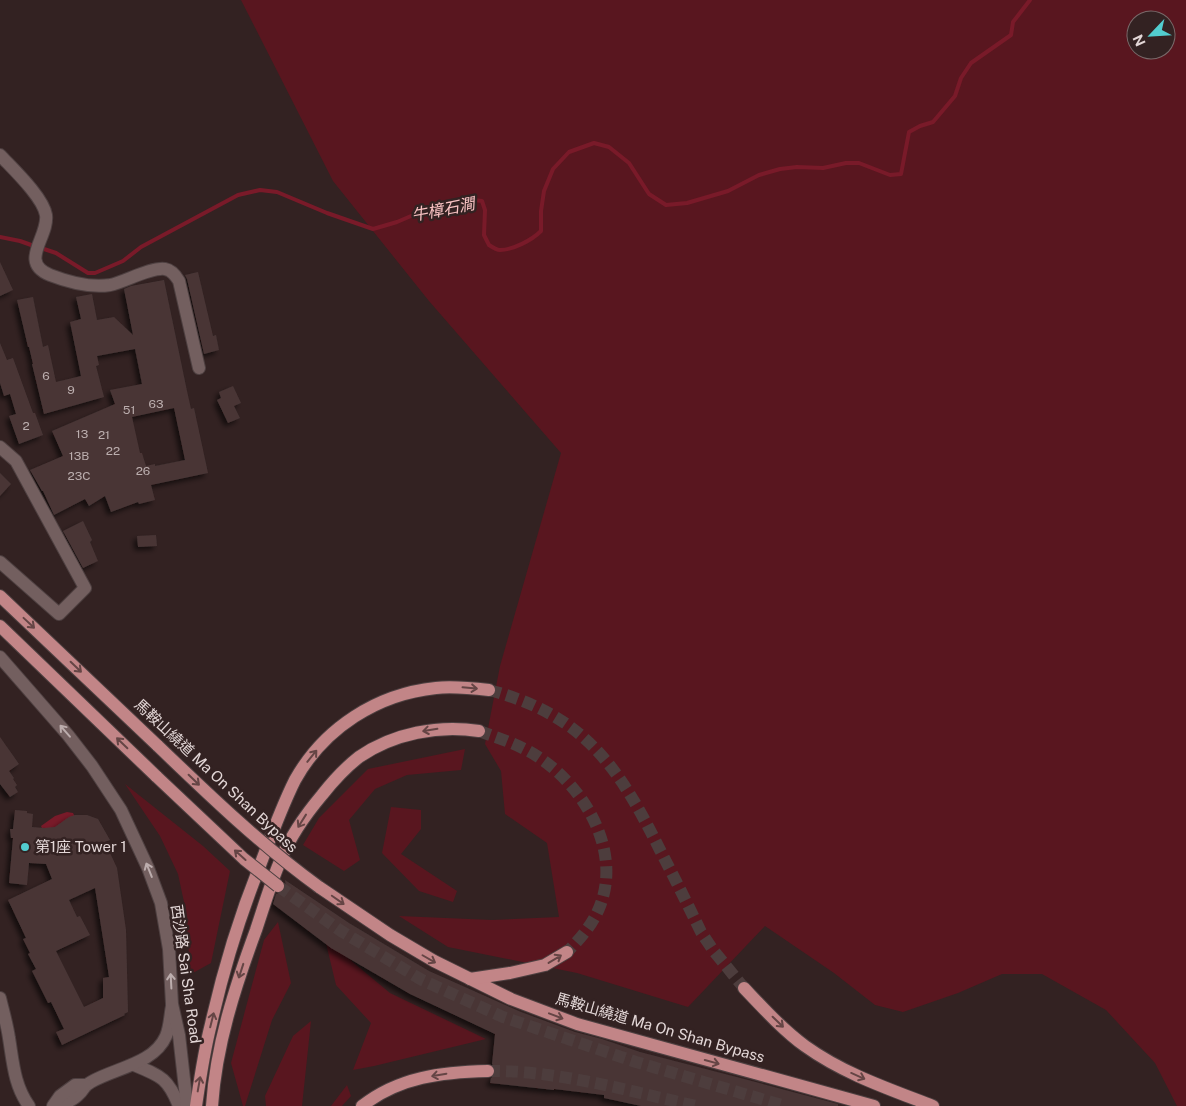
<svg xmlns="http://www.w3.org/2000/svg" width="1186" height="1106" viewBox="0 0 1186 1106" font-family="'Public Sans','Noto Sans TC',sans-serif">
<defs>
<filter id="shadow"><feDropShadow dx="-3.5" dy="3.5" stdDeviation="2.5" flood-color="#0009"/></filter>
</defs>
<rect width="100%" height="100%" fill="#322"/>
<g fill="#59161f" fill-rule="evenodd">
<path d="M 241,0 L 1186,0 L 1186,1106 L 1177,1106 L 1155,1063 L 1106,1010 L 1042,974 L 1002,974 L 958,993 L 903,1012 L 875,1005 L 834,973 L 765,926 L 688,1007 L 577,973 L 448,947 L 399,916 L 492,920 L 559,917 L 547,843 L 505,814 L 501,771 L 485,744 L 500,666 L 561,453 L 429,301 L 333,181 ZM 1136,20 L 1166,20 L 1166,50 L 1136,50 Z"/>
<path d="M 465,749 L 461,770 L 407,775 L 375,789 L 349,820 L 360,860 L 344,871 L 303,845 L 319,818 L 368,769 Z"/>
<path d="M 125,784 L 203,846 L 230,871 L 211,963 L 191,974 L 184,902 L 178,874 L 160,836 Z"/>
<path d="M 391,807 L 421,810 L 421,829 L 401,854 L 457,891 L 453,902 L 419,891 L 382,853 Z"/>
<path d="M 278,922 L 291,983 L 272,1020 L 245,1106 L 243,1106 L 231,1063 L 264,940 Z"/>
<path d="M 325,939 L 390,993 L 486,1039 L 374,1066 L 353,1070 L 371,1023 L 336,985 Z"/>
<path d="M 311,1021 L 302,1106 L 266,1106 L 265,1096 L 293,1036 Z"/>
<path d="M 347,1085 L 351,1096 L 342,1106 L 331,1106 Z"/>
</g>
<path fill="#791a29" d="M 67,812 L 73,813 L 81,829 L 49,845 L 41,826 L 55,816 Z"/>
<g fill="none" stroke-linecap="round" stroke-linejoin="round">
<g stroke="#791a29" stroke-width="4">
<path d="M 0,237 L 20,241 L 34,246"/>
<path d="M 41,248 L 56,253 L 88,273 L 95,273 L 123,261 L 141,247 L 238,195 L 260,190 L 277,192 L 327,213 L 373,229 L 397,222 L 425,210 L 474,200 L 482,201 L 485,210 L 484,235 L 489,245 C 492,247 497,250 500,250 C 513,250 532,240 541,231 L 541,211 L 544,191 L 553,169 L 569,152 L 594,143 L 609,147 L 629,163 L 649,194 L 666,205 L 687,203 L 728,191 L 759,175 L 780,169 L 797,167 L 823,168 L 846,163 L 859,163 L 890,175 L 901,174 L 909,132 L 920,126 L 933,122 L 955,96 L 961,78 L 971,63 L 1011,35 L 1013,22 L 1030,0"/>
</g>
</g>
<g fill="#483636" fill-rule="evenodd" filter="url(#shadow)">
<path d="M 0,262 L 13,290 L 0,296 Z"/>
<path d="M 198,272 L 213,336 L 216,335 L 219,350 L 204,354 L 187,279 L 185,275 Z"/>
<path d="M 164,280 L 187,391 L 191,409 L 194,408 L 208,473 L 151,485 L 155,500 L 139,504 L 138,502 L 111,512 L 105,496 L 89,506 L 85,499 L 54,515 L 43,491 L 42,491 L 30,470 L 63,456 L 52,431 L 115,404 L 110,390 L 142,384 L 135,349 L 97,356 L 99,365 L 96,366 L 104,397 L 44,414 L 32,364 L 33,364 L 29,347 L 28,347 L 17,300 L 33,297 L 43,347 L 48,345 L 56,382 L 81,376 L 70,322 L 81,319 L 76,297 L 92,294 L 97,320 L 114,317 L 133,335 L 124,289 L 131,286 ZM 174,408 L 185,460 L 155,466 L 155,464 L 146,466 L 142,453 L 140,453 L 132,417 Z"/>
<path d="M 0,343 L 7,360 L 13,358 L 33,413 L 35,413 L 43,435 L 19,444 L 9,416 L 16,414 L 10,394 L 4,396 L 0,383 Z"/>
<path d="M 233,386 L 241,403 L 234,406 L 240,418 L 228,423 L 217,400 L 221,398 L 219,392 Z"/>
<path d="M 0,473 L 11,484 L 0,496 Z"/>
<path d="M 83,521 L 92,540 L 90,542 L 98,561 L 83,568 L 63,531 Z"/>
<path d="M 156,535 L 157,546 L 138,547 L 137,536 Z"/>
<path d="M 0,737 L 19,764 L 9,771 L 14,778 L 13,779 L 17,785 L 15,787 L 18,792 L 10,797 L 0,784 Z"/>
<path d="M 15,810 L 27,811 L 27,813 L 33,814 L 32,827 L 44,828 L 55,827 L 69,817 L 75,815 L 87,815 L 98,819 L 110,840 L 105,842 L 117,868 L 126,930 L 128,1012 L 124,1014 L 125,1015 L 62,1045 L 56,1032 L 64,1029 L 51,1002 L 48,1003 L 32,971 L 36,969 L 28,954 L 30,953 L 23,939 L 26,938 L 8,900 L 52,879 L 46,864 L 29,863 L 27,885 L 9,883 L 13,838 L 11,838 L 10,829 L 13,829 ZM 95,888 L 109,977 L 103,978 L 103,998 L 84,1007 L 56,951 L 90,935 L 80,916 L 77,917 L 69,900 Z"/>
<path d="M 285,880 L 349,923 L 429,971 L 521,1012 L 575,1032 L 602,1039 L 640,1052 L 748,1080 L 838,1104 L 838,1106 L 641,1106 L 604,1098 L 604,1095 L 554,1089 L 554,1090 L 490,1083 L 491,1078 L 495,1075 L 496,1071 L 495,1067 L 492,1064 L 495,1034 L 410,994 L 331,948 L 273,904 L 276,894 L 281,893 L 285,891 L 286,887 Z"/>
</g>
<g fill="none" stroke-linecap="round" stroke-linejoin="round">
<g stroke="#4d3d3d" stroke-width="12" stroke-dasharray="12 6" stroke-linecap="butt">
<path d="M 489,690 C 584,715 619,767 660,850 C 674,877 688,905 701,932 L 713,950 L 744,988"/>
<path d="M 479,731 C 501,739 524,746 544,761 C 587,792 621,852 600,906 C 593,924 581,938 567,952"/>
<path d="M 278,886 L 341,931 L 422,980 L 503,1017 L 636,1062 L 785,1106"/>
<path d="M 488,1071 C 557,1070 629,1091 696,1106"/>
</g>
<g stroke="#4e4041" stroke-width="14">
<g id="minor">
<path d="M 0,155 C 13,169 43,197 46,215 C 49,237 18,262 50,275 C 68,282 90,288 110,285 C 125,282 150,267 165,269 C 171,270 176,276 179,281 L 199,368"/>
<path d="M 0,447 L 16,461 L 85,588 L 59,614 L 0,562"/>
<path d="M 0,998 C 3,1011 7,1024 9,1038 C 13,1062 14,1085 29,1106"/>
<path d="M 134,1065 C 161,1076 168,1078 179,1106"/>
<path d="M 54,1105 C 63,1104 71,1102 78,1095 C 85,1089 82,1087 91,1082 C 115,1068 154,1064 166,1036 C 170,1027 170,1016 172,1006"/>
<path d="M 53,1106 L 60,1096 L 75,1085 L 85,1085"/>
</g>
</g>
<g stroke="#4e4041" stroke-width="14">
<path id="secondary" d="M 0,657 L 68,735 L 92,766 L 121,810 L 148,868 L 161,903 L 169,949 L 172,1004 L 179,1035 L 187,1106"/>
</g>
<g stroke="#4e4041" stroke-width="14">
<g id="primary">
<path d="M 0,596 L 158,746"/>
<path d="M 0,626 L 157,777"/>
<path d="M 319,887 L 390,935 L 434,961 L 511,999 L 577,1024 L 874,1106"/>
<path d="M 470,979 L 510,973 L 545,965 L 567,952"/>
<path d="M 744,988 C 763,1008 783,1030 805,1046 C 844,1074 889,1089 933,1106"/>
<path d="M 196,1106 C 200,1079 204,1051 211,1024 C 223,971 239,918 259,868 C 270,839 281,808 295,780 C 324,728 377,694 436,688 C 453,686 471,688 489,690"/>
<path d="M 212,1106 C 216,1045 235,987 256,930 C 264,906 271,882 281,859 C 291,835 306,814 322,795 C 333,781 345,768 359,757 C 394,733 438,725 479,731"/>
<path d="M 362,1106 C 399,1077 442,1072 488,1071"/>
</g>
</g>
<use href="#minor" stroke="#735f5f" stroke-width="12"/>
<use href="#secondary" stroke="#735f5f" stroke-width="12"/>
<use href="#primary" stroke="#c28587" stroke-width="12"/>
<g stroke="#4e4041" stroke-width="14" stroke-linecap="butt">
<g id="primary-bridge">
<path d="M 158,746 C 210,796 261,845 319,887"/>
<path d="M 157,777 L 244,859 L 278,886"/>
</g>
</g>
<use href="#primary-bridge" stroke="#c28587" stroke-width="12"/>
</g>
<defs><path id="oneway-shaft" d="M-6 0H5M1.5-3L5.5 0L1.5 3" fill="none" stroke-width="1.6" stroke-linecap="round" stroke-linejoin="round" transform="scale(1.25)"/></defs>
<g stroke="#654545">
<use href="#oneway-shaft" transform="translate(29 623) rotate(43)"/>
<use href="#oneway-shaft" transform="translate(76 667) rotate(44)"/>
<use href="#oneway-shaft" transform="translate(470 688) rotate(5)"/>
<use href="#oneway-shaft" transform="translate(430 730) rotate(171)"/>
<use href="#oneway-shaft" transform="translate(122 743) rotate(-136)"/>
<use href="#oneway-shaft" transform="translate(312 756) rotate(-51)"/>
<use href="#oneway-shaft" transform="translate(194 780) rotate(44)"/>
<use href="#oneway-shaft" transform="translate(302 821) rotate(122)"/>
<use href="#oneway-shaft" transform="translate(240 855) rotate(-138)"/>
<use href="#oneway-shaft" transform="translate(338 900) rotate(35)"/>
<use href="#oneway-shaft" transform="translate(429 959) rotate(30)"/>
<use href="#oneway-shaft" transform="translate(555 959) rotate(-31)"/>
<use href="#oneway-shaft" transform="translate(241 971) rotate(108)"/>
<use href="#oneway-shaft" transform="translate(556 1016) rotate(21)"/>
<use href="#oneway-shaft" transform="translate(212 1020) rotate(-76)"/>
<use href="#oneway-shaft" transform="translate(778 1022) rotate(44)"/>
<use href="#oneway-shaft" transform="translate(712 1062) rotate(15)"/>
<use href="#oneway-shaft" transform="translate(439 1075) rotate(170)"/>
<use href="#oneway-shaft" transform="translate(858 1076) rotate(24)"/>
<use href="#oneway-shaft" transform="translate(199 1084) rotate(-80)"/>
</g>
<g stroke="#bcadad">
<use href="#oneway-shaft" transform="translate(65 731) rotate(-131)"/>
<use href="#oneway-shaft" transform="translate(149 870) rotate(-112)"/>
<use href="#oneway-shaft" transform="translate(171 981) rotate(-93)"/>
</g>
<circle fill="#52cdcf" stroke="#322" stroke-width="2" cx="25" cy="847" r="5"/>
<g text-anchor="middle" stroke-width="5" stroke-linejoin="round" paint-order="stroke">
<g font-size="12" fill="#bcafaf">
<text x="46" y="380">6</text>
<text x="71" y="394">9</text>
<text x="156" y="408">63</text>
<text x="129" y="414">51</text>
<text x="26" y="430">2</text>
<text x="82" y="438">13</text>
<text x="104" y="439">21</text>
<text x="113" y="455">22</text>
<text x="79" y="460">13B</text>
<text x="143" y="475">26</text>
<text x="79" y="480">23C</text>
</g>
<g font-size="15" fill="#e3d7d7" stroke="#322">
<text transform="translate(216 776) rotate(43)" y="5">馬鞍山繞道 Ma On Shan Bypass</text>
<text transform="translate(186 974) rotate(82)" y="5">西沙路 Sai Sha Road</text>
<text transform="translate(660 1028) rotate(16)" y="5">馬鞍山繞道 Ma On Shan Bypass</text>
</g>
<g font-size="15" fill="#e3d7d7" stroke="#322" text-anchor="start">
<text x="35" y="852">第1座 Tower 1</text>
</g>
<g font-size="16" font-style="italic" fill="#f9c2c3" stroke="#322">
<text transform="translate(443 209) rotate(-11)" y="6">牛樟石澗</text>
</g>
</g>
<g transform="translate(1151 35) rotate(245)"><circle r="24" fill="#332222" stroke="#796a6a"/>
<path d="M0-4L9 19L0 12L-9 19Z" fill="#52cdcf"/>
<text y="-8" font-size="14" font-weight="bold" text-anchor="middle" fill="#e3d7d7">N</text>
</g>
</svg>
